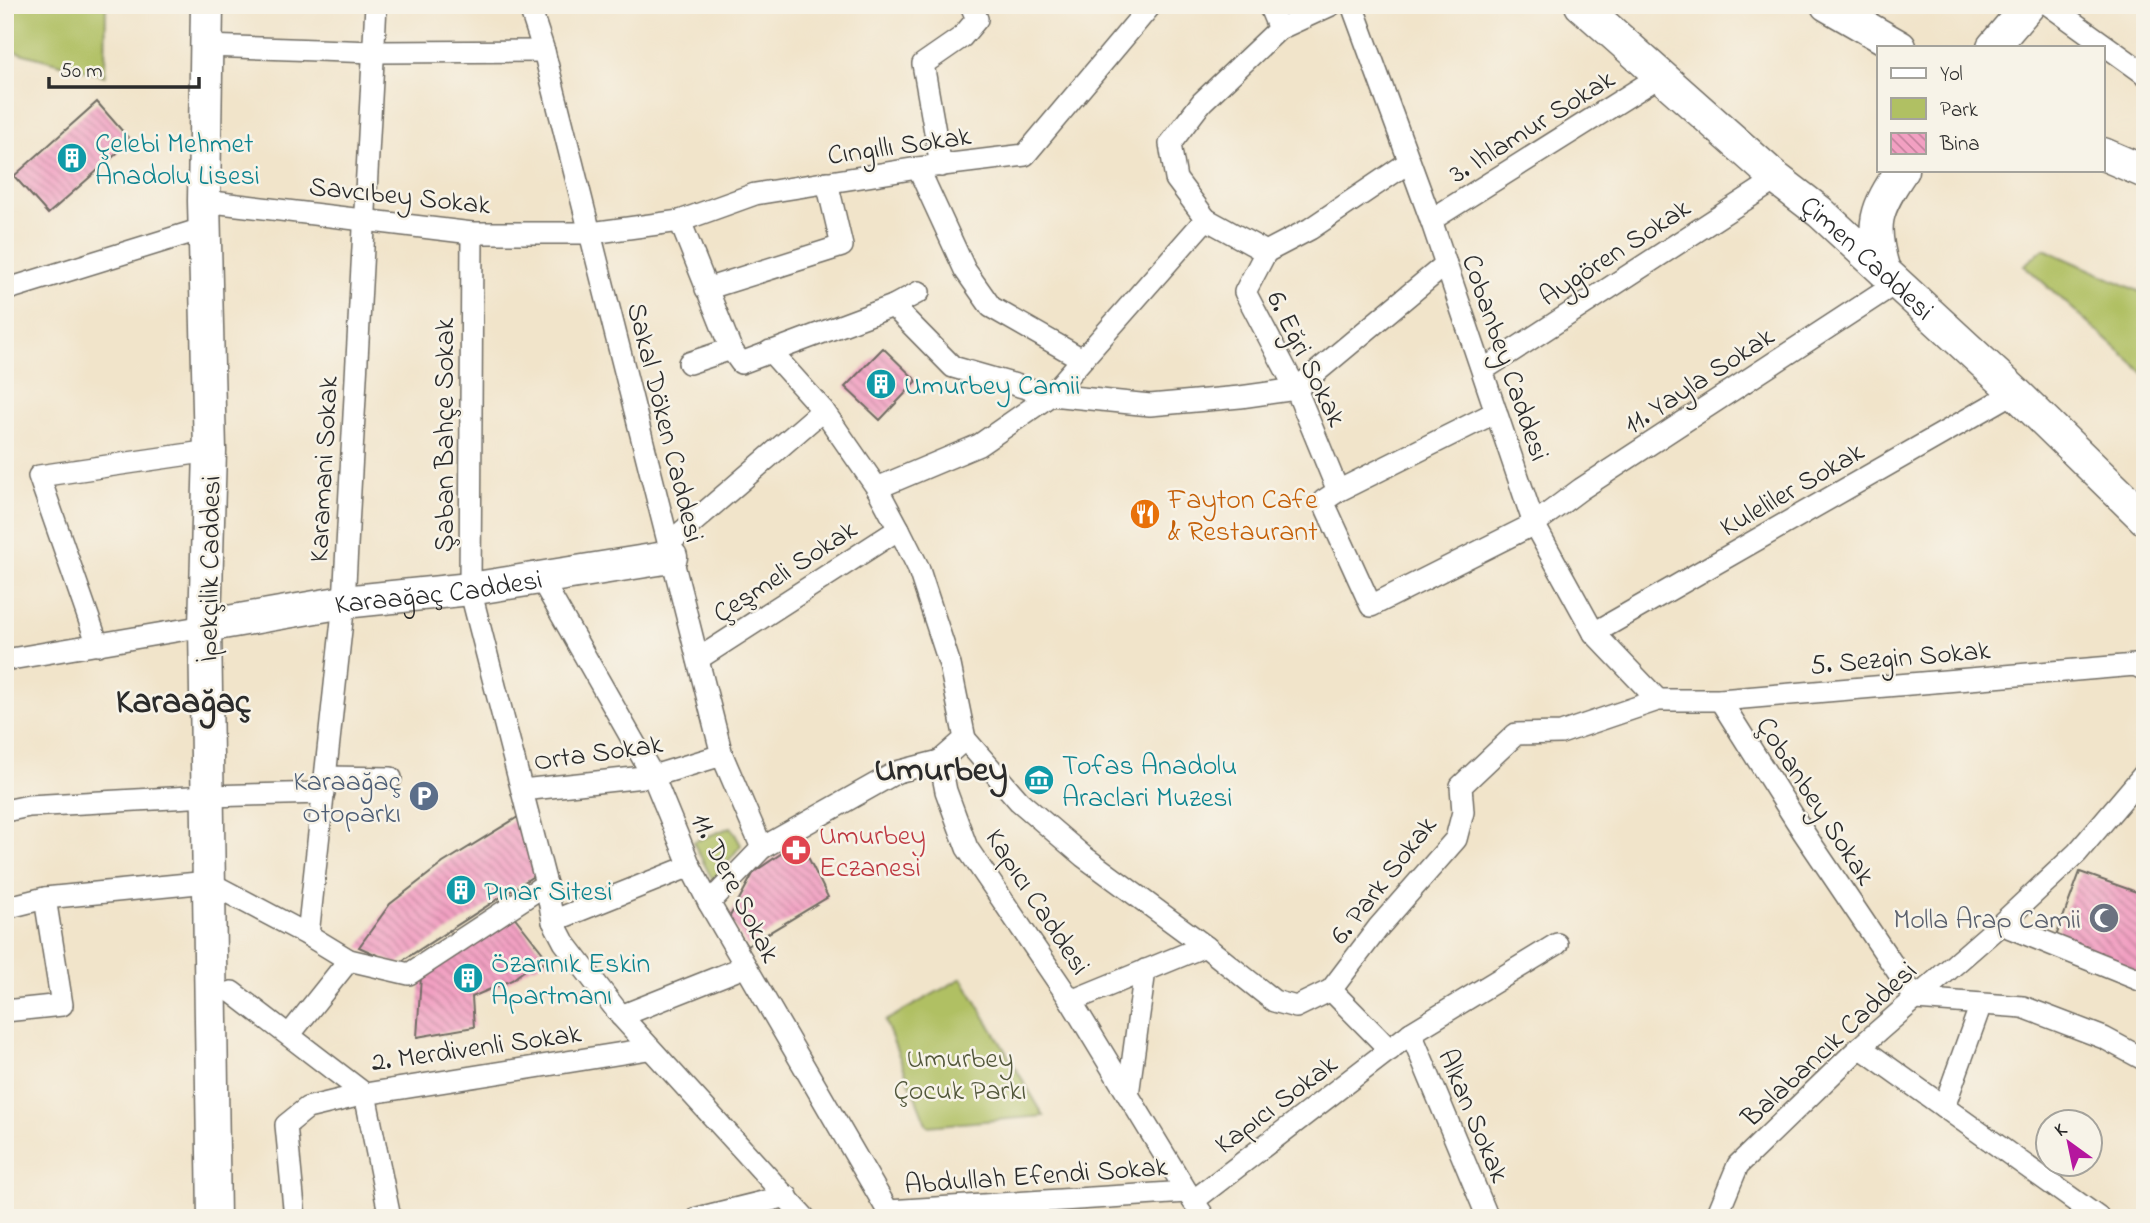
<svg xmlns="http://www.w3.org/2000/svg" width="2150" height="1223" viewBox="0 0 2150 1223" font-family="'Indie Flower',sans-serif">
<defs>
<pattern id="building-back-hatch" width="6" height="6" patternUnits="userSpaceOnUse" patternTransform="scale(1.75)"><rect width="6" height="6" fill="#f2a0c2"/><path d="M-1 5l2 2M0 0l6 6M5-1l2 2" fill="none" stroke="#c4839e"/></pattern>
</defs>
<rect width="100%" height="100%" fill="#f7f3e8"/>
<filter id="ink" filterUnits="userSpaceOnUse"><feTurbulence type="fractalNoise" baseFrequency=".0143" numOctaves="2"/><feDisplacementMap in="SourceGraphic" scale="14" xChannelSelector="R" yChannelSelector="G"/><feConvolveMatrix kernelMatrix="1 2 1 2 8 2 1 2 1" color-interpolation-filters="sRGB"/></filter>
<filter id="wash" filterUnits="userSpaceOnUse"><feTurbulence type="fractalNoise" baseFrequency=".00686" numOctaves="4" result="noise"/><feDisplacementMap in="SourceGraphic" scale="28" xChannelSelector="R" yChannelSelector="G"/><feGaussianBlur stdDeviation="1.57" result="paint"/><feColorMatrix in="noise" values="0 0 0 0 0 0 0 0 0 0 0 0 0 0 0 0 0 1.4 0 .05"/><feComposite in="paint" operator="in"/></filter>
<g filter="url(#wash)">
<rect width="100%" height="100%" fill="#f1e4ca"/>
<g fill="#b0c063" stroke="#6e7647" stroke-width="2">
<path d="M 5,5 L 106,5 L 105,76 L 5,49 Z"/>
<path d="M 2044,249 L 2145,294 L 2145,374 L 2024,265 Z"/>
<path d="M 731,827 L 741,845 L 713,881 L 693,842 Z"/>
<path d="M 962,978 L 1044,1116 L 927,1126 L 885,1021 Z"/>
</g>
<g id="blocks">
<g fill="url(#building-back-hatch)">
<path d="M 97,102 L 131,141 L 48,214 L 14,176 Z"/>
<path d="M 883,348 L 917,381 L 880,420 L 845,387 Z"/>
<path d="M 518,817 L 535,875 L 397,964 L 359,947 L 390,904 L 443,863 Z"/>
<path d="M 800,841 L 828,897 L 747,946 L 729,918 L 754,872 Z"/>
<path d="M 2080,872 L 2145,895 L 2145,954 L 2138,972 L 2054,942 Z"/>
<path d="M 513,915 L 549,961 L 525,970 L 512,980 L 472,997 L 474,1027 L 417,1037 L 421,976 Z"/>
</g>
</g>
</g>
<g filter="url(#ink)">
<use href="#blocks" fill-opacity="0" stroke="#706c63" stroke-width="2"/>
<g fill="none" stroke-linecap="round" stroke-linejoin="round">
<g stroke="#706c63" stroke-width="24">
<g id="minor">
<path d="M 529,5 L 544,51 L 722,755 L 762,848"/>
<path d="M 1269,5 L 1279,29"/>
<path d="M 1352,5 L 1431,220 L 1534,524 L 1594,633 L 1658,700"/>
<path d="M 2049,5 L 2145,74"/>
<path d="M 206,46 L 374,52 L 544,51"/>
<path d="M 941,166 L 923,64 L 962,37 L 977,19 L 971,5"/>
<path d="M 918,168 L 965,270 L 991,307 L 1082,359"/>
<path d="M 204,201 L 472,233 L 591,233 L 680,221 L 755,194 L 918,168 L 1025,155 L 1151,5"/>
<path d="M 1206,219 L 1266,252 L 1310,229 L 1409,162"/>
<path d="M 1431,220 L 1660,76"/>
<path d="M 680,221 L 731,349 L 741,363 L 893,306 L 953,367 L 1051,395 L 1150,405 L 1240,397 L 1296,389 L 1446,264"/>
<path d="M 472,233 L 470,589 L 546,884 L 553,921 L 564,942 L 621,1016 L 805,1218"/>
<path d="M 1266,252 L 1245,292 L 1296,389 L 1338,491"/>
<path d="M 706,289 L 842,246 L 827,182"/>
<path d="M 5,290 L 205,228"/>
<path d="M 893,306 L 919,292"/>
<path d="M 770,351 L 823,410 L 877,488 L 899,529 L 918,567 L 950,665 L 965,739 L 940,761 L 946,791 L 967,848 L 1071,1001 L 1187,1192 L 1205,1218"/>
<path d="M 689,363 L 731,349"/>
<path d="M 1483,370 L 1777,179"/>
<path d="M 1496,412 L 1338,491 L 1323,501 L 1371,606 L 1534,524 L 1581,489 L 1896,283"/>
<path d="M 877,488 L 979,445 L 1051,395 L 1206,219 L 1176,179 L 1170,144 L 1202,102 L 1279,29 L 1331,5"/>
<path d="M 668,544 L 823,410"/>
<path d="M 540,577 L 653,776 L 690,866 L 709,903 L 892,1218"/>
<path d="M 1594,633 L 2015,392"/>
<path d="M 98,645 L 39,476 L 210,451"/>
<path d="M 698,659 L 899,529"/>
<path d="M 5,660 L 205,626"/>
<path d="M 1720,700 L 1804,833 L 1916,999 L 2023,1007 L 2104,1038 L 2145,1060"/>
<path d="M 965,739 L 1019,801 L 1083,856 L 1205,946 L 1274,1001 L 1296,1007 L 1331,990 L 1378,928 L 1456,839 L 1463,812 L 1461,786 L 1516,734 L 1561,733 L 1658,700 L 1720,700 L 2135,665 L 2145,670"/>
<path d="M 326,777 L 391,778"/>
<path d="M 522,790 L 653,776 L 722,755"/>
<path d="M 5,811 L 29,806 L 208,796 L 324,793"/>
<path d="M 709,903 L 762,848 L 897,772 L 940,761"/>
<path d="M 5,908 L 45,898 L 208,882 L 308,935 L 349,960 L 409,974 L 546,884"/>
<path d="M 553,921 L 690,866"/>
<path d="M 2001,924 L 2145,982"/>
<path d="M 308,935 L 344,602 L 376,5"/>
<path d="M 1331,990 L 1390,1050"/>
<path d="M 232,992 L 365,1094 L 648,1049"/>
<path d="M 1071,1001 L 1205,946"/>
<path d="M 5,1011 L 62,1005 L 45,898"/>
<path d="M 621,1016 L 744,967"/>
<path d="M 1411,1033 L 1488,1218"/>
<path d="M 290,1034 L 349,960"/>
<path d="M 1860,1047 L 2099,1218"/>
<path d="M 1128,1095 L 1145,970"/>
<path d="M 1944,1107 L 1981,1004"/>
<path d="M 1193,1201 L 1411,1033 L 1557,944"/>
<path d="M 888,1211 L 1187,1192"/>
<path d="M 295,1218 L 286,1125 L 307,1108 L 365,1094 L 390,1218"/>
<path d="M 698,1218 L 787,1196"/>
<path d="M 1716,1218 L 1738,1165 L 1860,1047 L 2001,924 L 2077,853 L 2145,773"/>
</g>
</g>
<g stroke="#706c63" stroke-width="35">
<g id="secondary">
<path d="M 207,5 L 204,201 L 210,451 L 205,626 L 214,1218"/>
<path id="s1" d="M 1581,5 L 1777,179 L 1820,212 L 2015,392 L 2145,519"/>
<path d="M 1827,5 L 1900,47"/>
<path d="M 1993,47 L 2029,5"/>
<path d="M 2103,154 L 2145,172"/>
<path d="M 1884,271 C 1870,224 1875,210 1902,170"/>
<path id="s2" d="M 205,626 L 344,602 L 470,589 L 671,557"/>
</g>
</g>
<use href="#minor" stroke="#fff" stroke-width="21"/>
<use href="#secondary" stroke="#fff" stroke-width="32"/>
</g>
</g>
<defs>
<g id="building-disc" transform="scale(1.575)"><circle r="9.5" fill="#0f9aa8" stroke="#f7f3e8"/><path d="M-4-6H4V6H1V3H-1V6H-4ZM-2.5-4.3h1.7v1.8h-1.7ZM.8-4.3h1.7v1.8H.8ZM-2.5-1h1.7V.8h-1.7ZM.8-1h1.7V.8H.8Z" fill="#fff"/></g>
<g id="restaurant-disc" transform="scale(1.575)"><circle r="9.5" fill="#e8710a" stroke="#f7f3e8"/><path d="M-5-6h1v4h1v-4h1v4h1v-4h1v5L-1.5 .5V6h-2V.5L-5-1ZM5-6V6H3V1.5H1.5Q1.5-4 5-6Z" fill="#fff"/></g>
<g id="museum-disc" transform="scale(1.575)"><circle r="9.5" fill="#0f9aa8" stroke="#f7f3e8"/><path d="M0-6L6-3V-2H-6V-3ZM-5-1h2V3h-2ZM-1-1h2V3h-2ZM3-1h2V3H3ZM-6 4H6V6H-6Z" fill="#fff"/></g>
<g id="parking-disc" transform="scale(1.575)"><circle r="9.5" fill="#5c6f8a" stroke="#f7f3e8"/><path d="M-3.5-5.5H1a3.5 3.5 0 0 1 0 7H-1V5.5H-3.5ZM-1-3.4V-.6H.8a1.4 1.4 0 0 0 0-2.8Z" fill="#fff"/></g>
<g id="pharmacy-disc" transform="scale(1.575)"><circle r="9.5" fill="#e0444e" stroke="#f7f3e8"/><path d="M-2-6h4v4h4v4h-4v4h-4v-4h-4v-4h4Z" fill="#fff"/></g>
<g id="mosque-disc" transform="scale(1.575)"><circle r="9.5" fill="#6b7280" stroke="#f7f3e8"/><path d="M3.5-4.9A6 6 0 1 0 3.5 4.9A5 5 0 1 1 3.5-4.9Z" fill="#fff"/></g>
</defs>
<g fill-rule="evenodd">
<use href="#building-disc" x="72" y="158"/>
<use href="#building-disc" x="881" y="384"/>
<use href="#restaurant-disc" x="1145" y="514"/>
<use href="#museum-disc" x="1039" y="780"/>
<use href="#parking-disc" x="424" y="796"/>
<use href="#pharmacy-disc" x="796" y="850"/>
<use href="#building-disc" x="461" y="890"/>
<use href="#mosque-disc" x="2104" y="918"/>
<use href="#building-disc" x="468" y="978"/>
</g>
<g text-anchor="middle" stroke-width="5" stroke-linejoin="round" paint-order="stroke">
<g font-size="28" fill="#2b2b2b" stroke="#f7f3e8">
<text transform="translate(1531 125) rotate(-32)" y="10">3. Ihlamur Sokak</text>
<text transform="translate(899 144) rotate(-8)" y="10">Cıngıllı Sokak</text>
<text transform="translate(400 194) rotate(6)" y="10">Savcıbey Sokak</text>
<text transform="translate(1614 251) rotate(-33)" y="10">Aygören Sokak</text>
<text dy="10" stroke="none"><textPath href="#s1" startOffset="382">Çimen Caddesi</textPath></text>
<text transform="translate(1507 357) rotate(71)" y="10">Cobanbey Caddesi</text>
<text transform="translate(1308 358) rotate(64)" y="10">6. Eğri Sokak</text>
<text transform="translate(1698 379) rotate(-33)" y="10">11. Yayla Sokak</text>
<text transform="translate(667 422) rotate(76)" y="10">Sakal Döken Caddesi</text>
<text transform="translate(443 435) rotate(-90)" y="10">Şaban Bahçe Sokak</text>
<text transform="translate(322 469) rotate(-87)" y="10">Karamani Sokak</text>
<text transform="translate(1791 488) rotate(-30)" y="10">Kuleliler Sokak</text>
<text transform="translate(208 569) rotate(-89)" y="10">İpekçilik Caddesi</text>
<text transform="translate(784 570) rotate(-33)" y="10">Çeşmeli Sokak</text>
<text dy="10" stroke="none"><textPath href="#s2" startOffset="236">Karaağaç Caddesi</textPath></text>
<text transform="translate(1900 656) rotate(-5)" y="10">5. Sezgin Sokak</text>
<text transform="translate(598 751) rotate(-8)" y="10">Orta Sokak</text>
<text transform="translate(1817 800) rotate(57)" y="10">Çobanbey Sokak</text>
<text transform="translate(1382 879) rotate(-52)" y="10">6. Park Sokak</text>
<text transform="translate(737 887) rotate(63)" y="10">11. Dere Sokak</text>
<text transform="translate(1039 901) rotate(57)" y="10">Kapıcı Caddesi</text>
<text transform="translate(1828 1043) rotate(-43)" y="10">Balabancık Caddesi</text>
<text transform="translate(476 1046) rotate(-8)" y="10">2. Merdivenli Sokak</text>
<text transform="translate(1275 1103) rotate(-37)" y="10">Kapıcı Sokak</text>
<text transform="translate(1475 1115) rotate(67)" y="10">Alkan Sokak</text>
<text transform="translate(1036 1174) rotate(-4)" y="10">Abdullah Efendi Sokak</text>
</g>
<g font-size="28" fill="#0d838f" stroke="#f7f3e8" text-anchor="start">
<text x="95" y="152">Çelebi Mehmet<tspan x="95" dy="32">Anadolu Lisesi</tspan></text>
<text x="904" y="394">Umurbey Camii</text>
<text x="1062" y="774">Tofas Anadolu<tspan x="1062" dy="32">Araclari Muzesi</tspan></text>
<text x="484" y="900">Pınar Sitesi</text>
<text x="491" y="972">Özarınık Eskin<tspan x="491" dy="32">Apartmanı</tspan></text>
</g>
<g font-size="28" fill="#c56008" stroke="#f7f3e8" text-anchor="start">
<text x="1168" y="508">Fayton Cafe<tspan x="1168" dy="32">&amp; Restaurant</tspan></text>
</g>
<g font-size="28" fill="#4e5e75" stroke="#f7f3e8" text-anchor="end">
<text x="401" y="790">Karaağaç<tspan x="401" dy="32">Otoparkı</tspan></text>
</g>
<g font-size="28" fill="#be3a42" stroke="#f7f3e8" text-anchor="start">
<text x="819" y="844">Umurbey<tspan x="819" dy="32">Eczanesi</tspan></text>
</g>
<g font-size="28" fill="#5b616d" stroke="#f7f3e8" text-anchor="end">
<text x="2081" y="928">Molla Arap Camii</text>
</g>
<g font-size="28" fill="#53583c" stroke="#f7f3e8">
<text x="960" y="1067">Umurbey<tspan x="960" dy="32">Çocuk Parkı</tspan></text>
</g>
<g font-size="35" font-weight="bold" fill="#2b2b2b" stroke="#f7f3e8">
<text x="183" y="712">Karaağaç</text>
<text x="941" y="780">Umurbey</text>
</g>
</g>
<rect width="2150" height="1223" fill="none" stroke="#f7f3e8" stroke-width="28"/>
<rect x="1877" y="46" width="228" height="126" fill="#f7f3e8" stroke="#a5a39c" stroke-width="2"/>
<rect x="1891" y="68" width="35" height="10" fill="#ffffff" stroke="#a5a39c" stroke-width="2"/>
<text x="1940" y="80" font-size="21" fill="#2b2b2b">Yol</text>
<rect x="1891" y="98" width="35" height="21" fill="#b0c063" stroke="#a5a39c" stroke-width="2"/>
<text x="1940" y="116" font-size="21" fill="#2b2b2b">Park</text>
<rect x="1891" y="133" width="35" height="21" fill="url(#building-back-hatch)" stroke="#a5a39c" stroke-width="2"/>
<text x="1940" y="150" font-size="21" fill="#2b2b2b">Bina</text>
<g transform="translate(2069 1143) rotate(327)"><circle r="33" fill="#f7f3e8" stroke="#a5a39c" stroke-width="2"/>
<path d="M0-5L12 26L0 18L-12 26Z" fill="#b5179e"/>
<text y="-10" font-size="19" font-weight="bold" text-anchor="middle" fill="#2b2b2b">K</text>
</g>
<path d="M49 77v10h150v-10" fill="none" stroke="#2b2b2b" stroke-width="3.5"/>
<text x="60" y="77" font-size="21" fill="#2b2b2b" stroke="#f7f3e8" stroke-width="5" paint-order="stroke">50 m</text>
</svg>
